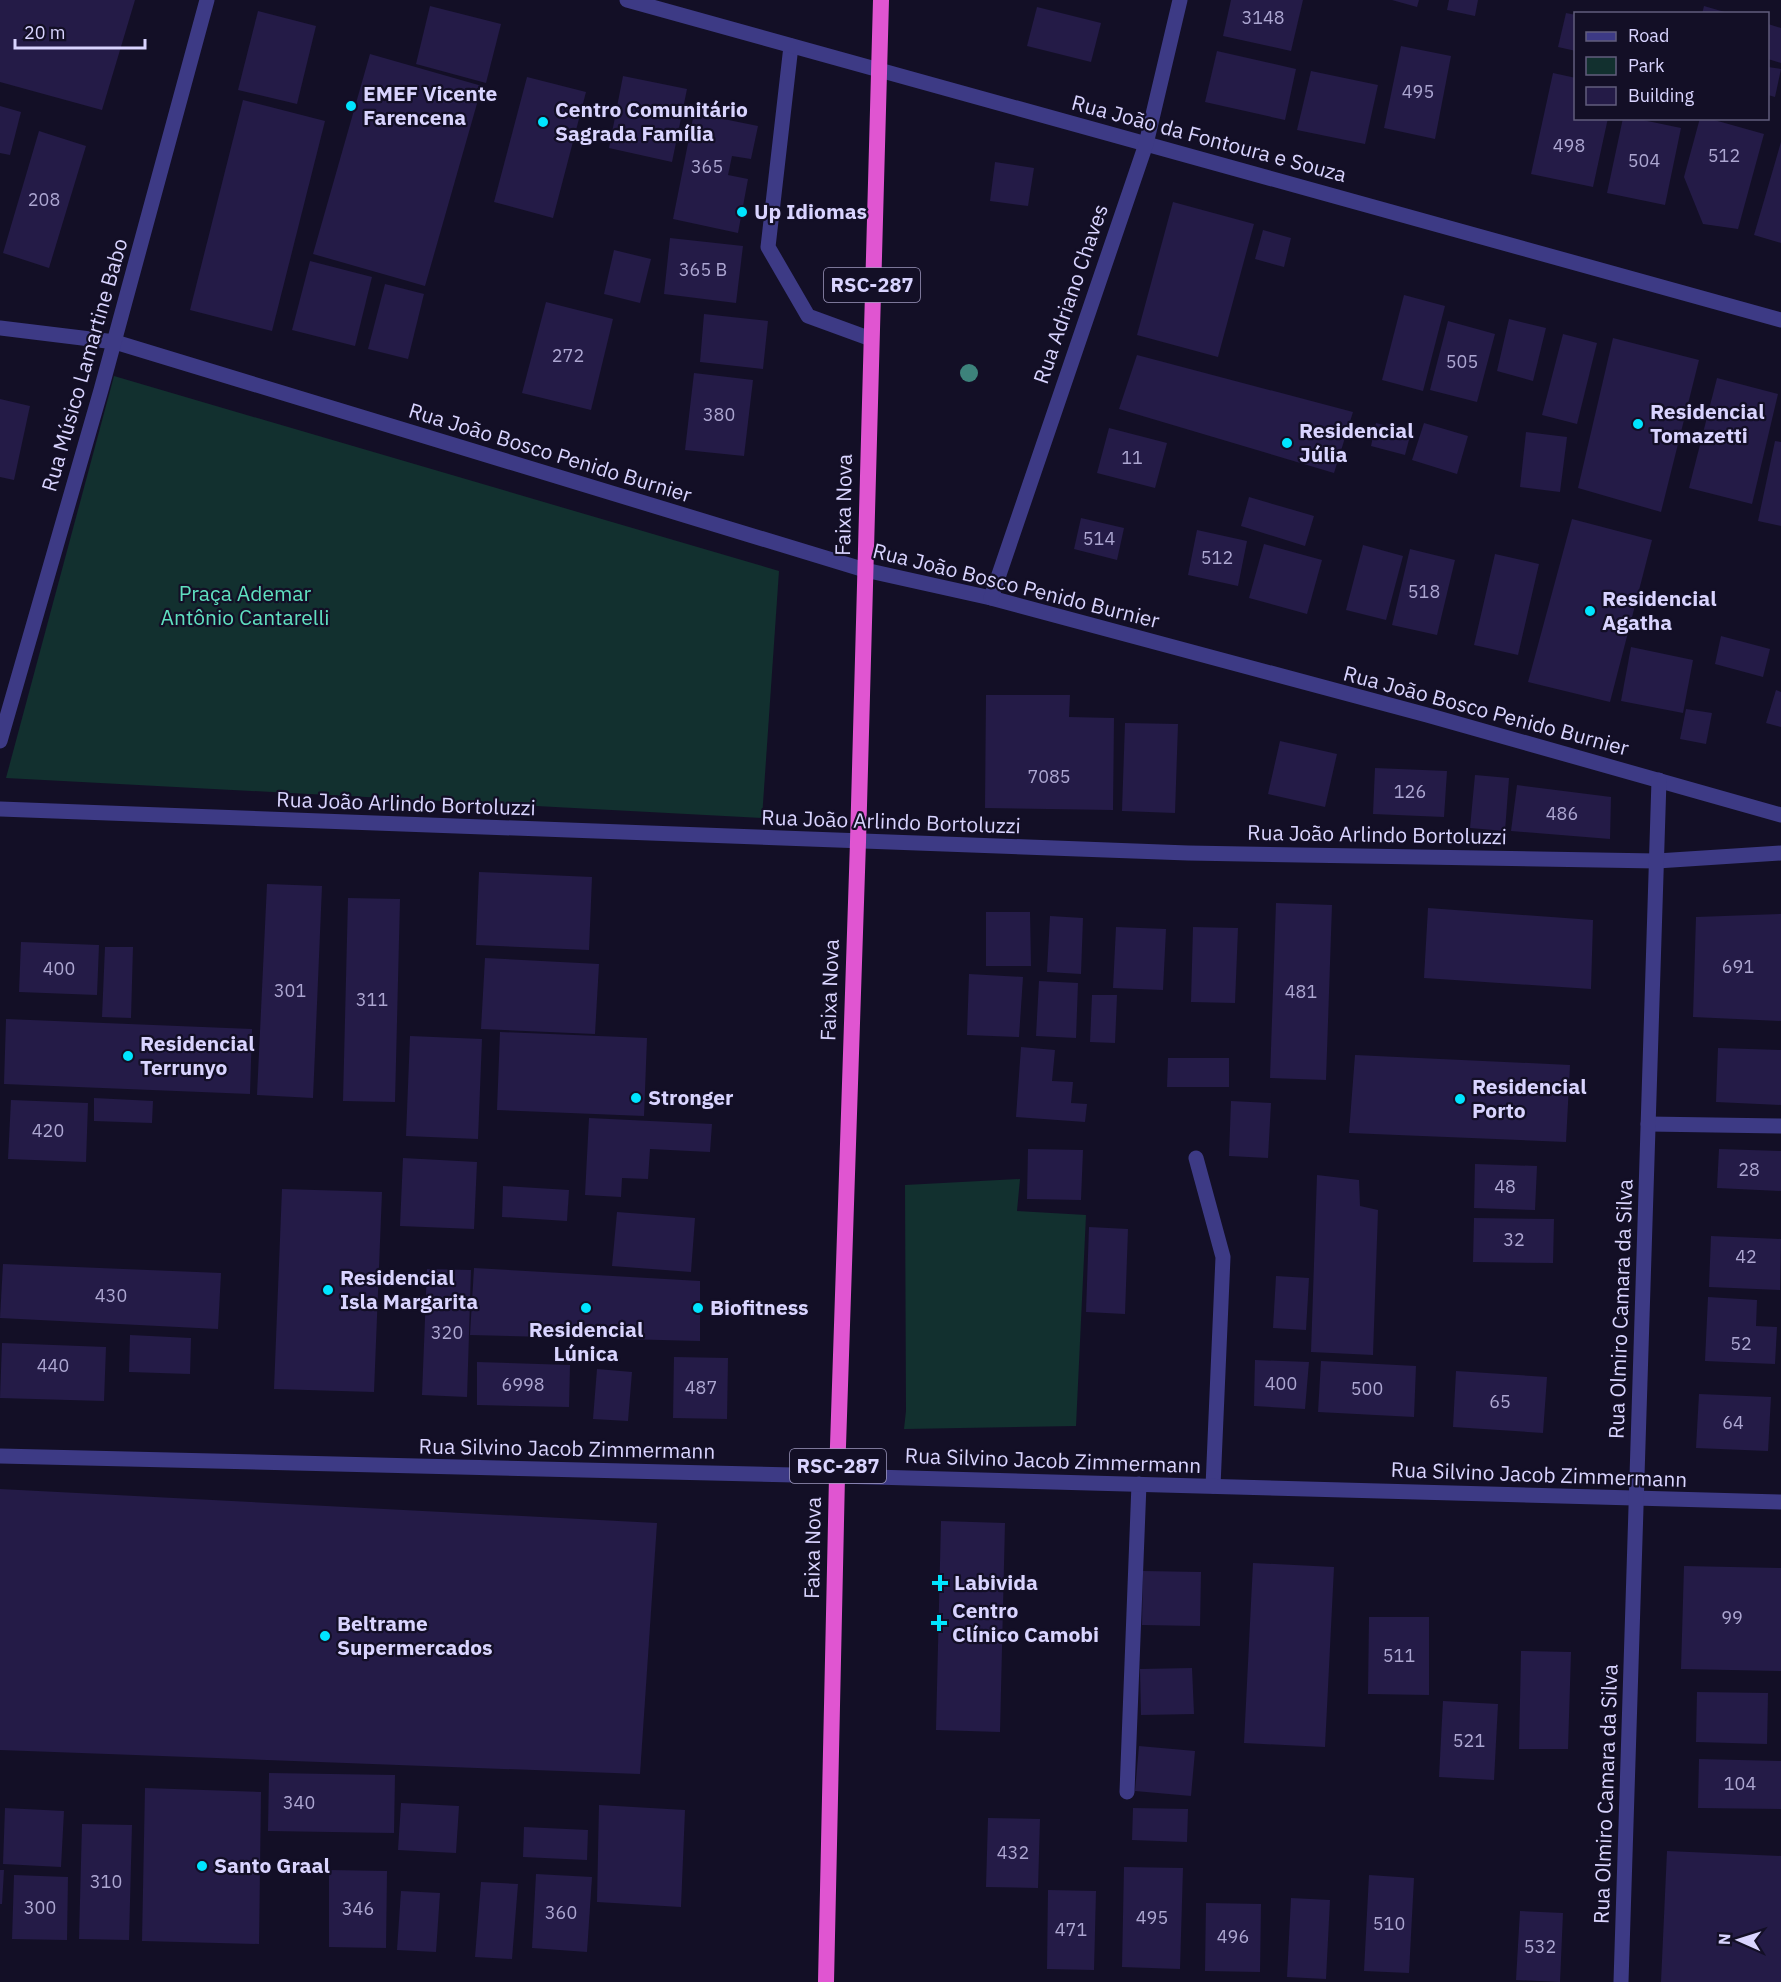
<svg xmlns="http://www.w3.org/2000/svg" width="1781" height="1982" viewBox="0 0 1781 1982" font-family="'IBM Plex Sans',sans-serif">
<rect width="100%" height="100%" fill="#130f26"/>
<g fill="#12302f">
<path d="M 114,376 L 779,571 L 762,818 L 6,778 Z"/>
<path d="M 1020,1179 L 1017,1211 L 1086,1215 L 1076,1426 L 904,1429 L 906,1411 L 905,1185 Z"/>
</g>
<g fill="#241b47">
<path d="M 0,0 L 135,0 L 102,110 L 0,82 Z"/>
<path d="M 1231,0 L 1303,0 L 1291,51 L 1223,36 Z"/>
<path d="M 1392,0 L 1419,0 L 1417,7 Z"/>
<path d="M 1449,0 L 1478,0 L 1475,16 L 1447,10 Z"/>
<path d="M 430,6 L 501,24 L 486,83 L 416,64 Z"/>
<path d="M 1704,6 L 1728,13 L 1728,14 L 1702,14 Z"/>
<path d="M 1037,7 L 1101,23 L 1091,62 L 1027,46 Z"/>
<path d="M 258,11 L 316,26 L 297,104 L 238,90 Z"/>
<path d="M 1566,13 L 1576,15 L 1576,51 L 1558,47 Z"/>
<path d="M 1768,24 L 1781,28 L 1781,63 L 1768,59 Z"/>
<path d="M 1401,46 L 1451,56 L 1435,139 L 1384,128 Z"/>
<path d="M 1217,51 L 1296,69 L 1285,120 L 1205,102 Z"/>
<path d="M 370,54 L 482,86 L 425,286 L 313,254 Z"/>
<path d="M 1768,67 L 1781,69 L 1775,97 L 1768,95 Z"/>
<path d="M 1311,71 L 1378,85 L 1365,144 L 1297,130 Z"/>
<path d="M 1553,73 L 1576,78 L 1576,118 L 1608,118 L 1593,187 L 1531,174 Z"/>
<path d="M 623,76 L 687,89 L 672,162 L 609,148 Z"/>
<path d="M 527,77 L 586,92 L 553,218 L 494,202 Z"/>
<path d="M 243,100 L 325,121 L 272,331 L 190,310 Z"/>
<path d="M 0,106 L 21,112 L 10,155 L 0,153 Z"/>
<path d="M 694,113 L 758,126 L 751,159 L 732,156 L 728,175 L 748,179 L 738,233 L 673,219 Z"/>
<path d="M 1623,118 L 1633,118 L 1681,128 L 1665,205 L 1607,193 Z"/>
<path d="M 1700,118 L 1707,118 L 1764,134 L 1738,229 L 1703,224 L 1684,177 Z"/>
<path d="M 39,131 L 86,146 L 49,268 L 3,253 Z"/>
<path d="M 1781,142 L 1781,243 L 1754,235 Z"/>
<path d="M 995,162 L 1034,168 L 1028,206 L 990,201 Z"/>
<path d="M 1173,202 L 1254,224 L 1218,357 L 1137,335 Z"/>
<path d="M 1263,230 L 1291,238 L 1284,267 L 1255,259 Z"/>
<path d="M 670,238 L 743,246 L 736,303 L 664,294 Z"/>
<path d="M 614,250 L 651,259 L 640,303 L 604,294 Z"/>
<path d="M 310,261 L 372,277 L 355,346 L 292,330 Z"/>
<path d="M 385,284 L 424,294 L 408,359 L 368,349 Z"/>
<path d="M 1404,295 L 1445,306 L 1423,391 L 1382,380 Z"/>
<path d="M 546,302 L 613,319 L 591,410 L 522,393 Z"/>
<path d="M 704,314 L 768,321 L 763,369 L 700,362 Z"/>
<path d="M 1509,319 L 1546,328 L 1533,381 L 1497,371 Z"/>
<path d="M 1448,321 L 1495,334 L 1477,402 L 1430,390 Z"/>
<path d="M 1563,334 L 1597,343 L 1577,424 L 1542,415 Z"/>
<path d="M 1613,338 L 1699,360 L 1661,512 L 1578,488 Z"/>
<path d="M 1137,355 L 1353,412 L 1334,473 L 1119,409 Z"/>
<path d="M 694,373 L 753,380 L 744,456 L 685,450 Z"/>
<path d="M 1717,378 L 1778,394 L 1752,504 L 1689,488 Z"/>
<path d="M 0,399 L 30,406 L 14,480 L 0,477 Z"/>
<path d="M 1376,423 L 1411,432 L 1405,455 L 1371,446 Z"/>
<path d="M 1424,423 L 1468,436 L 1457,474 L 1412,460 Z"/>
<path d="M 1109,428 L 1167,443 L 1155,488 L 1097,473 Z"/>
<path d="M 1526,432 L 1567,437 L 1560,492 L 1520,487 Z"/>
<path d="M 1775,441 L 1781,442 L 1781,526 L 1758,521 Z"/>
<path d="M 1249,497 L 1314,516 L 1305,546 L 1241,526 Z"/>
<path d="M 1081,518 L 1124,528 L 1117,560 L 1074,549 Z"/>
<path d="M 1572,519 L 1652,540 L 1610,702 L 1528,682 Z"/>
<path d="M 1197,530 L 1247,541 L 1238,586 L 1188,575 Z"/>
<path d="M 1264,544 L 1322,560 L 1307,614 L 1249,598 Z"/>
<path d="M 1363,545 L 1403,556 L 1386,620 L 1346,610 Z"/>
<path d="M 1410,549 L 1455,560 L 1437,635 L 1392,625 Z"/>
<path d="M 1495,554 L 1539,564 L 1518,655 L 1474,645 Z"/>
<path d="M 1721,636 L 1770,649 L 1763,677 L 1715,664 Z"/>
<path d="M 1631,647 L 1693,660 L 1683,713 L 1621,701 Z"/>
<path d="M 1776,690 L 1781,692 L 1781,727 L 1766,723 Z"/>
<path d="M 986,695 L 1070,695 L 1069,717 L 1114,718 L 1113,810 L 985,808 Z"/>
<path d="M 1686,709 L 1712,713 L 1706,744 L 1680,739 Z"/>
<path d="M 1125,723 L 1178,724 L 1175,813 L 1122,811 Z"/>
<path d="M 1280,741 L 1337,754 L 1325,807 L 1268,794 Z"/>
<path d="M 1375,768 L 1447,771 L 1444,817 L 1373,814 Z"/>
<path d="M 1475,775 L 1509,778 L 1505,831 L 1470,828 Z"/>
<path d="M 1517,785 L 1611,797 L 1610,839 L 1511,831 Z"/>
<path d="M 479,872 L 592,877 L 589,950 L 476,945 Z"/>
<path d="M 267,884 L 322,886 L 313,1098 L 257,1095 Z"/>
<path d="M 348,898 L 400,899 L 395,1102 L 343,1101 Z"/>
<path d="M 1276,903 L 1332,905 L 1326,1080 L 1270,1078 Z"/>
<path d="M 1428,908 L 1593,920 L 1591,989 L 1424,978 Z"/>
<path d="M 986,912 L 1030,912 L 1031,966 L 986,966 Z"/>
<path d="M 1781,914 L 1781,1021 L 1693,1017 L 1696,917 Z"/>
<path d="M 1050,916 L 1083,918 L 1081,974 L 1047,972 Z"/>
<path d="M 1116,927 L 1166,929 L 1163,990 L 1113,988 Z"/>
<path d="M 1193,927 L 1238,928 L 1235,1003 L 1191,1002 Z"/>
<path d="M 21,942 L 99,945 L 97,995 L 19,992 Z"/>
<path d="M 105,947 L 133,947 L 131,1018 L 102,1017 Z"/>
<path d="M 485,958 L 599,964 L 595,1034 L 481,1029 Z"/>
<path d="M 969,974 L 1023,977 L 1019,1037 L 967,1035 Z"/>
<path d="M 1039,981 L 1078,983 L 1076,1038 L 1036,1036 Z"/>
<path d="M 1092,995 L 1117,995 L 1115,1043 L 1090,1042 Z"/>
<path d="M 6,1019 L 252,1029 L 250,1094 L 4,1084 Z"/>
<path d="M 500,1032 L 647,1038 L 644,1116 L 497,1110 Z"/>
<path d="M 410,1036 L 482,1039 L 478,1139 L 406,1136 Z"/>
<path d="M 1021,1047 L 1055,1050 L 1052,1081 L 1073,1082 L 1071,1103 L 1087,1104 L 1085,1122 L 1016,1117 Z"/>
<path d="M 1718,1048 L 1781,1050 L 1781,1105 L 1716,1102 Z"/>
<path d="M 1355,1055 L 1570,1065 L 1566,1142 L 1349,1133 Z"/>
<path d="M 1168,1058 L 1229,1058 L 1229,1087 L 1167,1087 Z"/>
<path d="M 94,1098 L 153,1101 L 152,1123 L 94,1121 Z"/>
<path d="M 11,1100 L 88,1103 L 86,1162 L 8,1159 Z"/>
<path d="M 1231,1101 L 1271,1103 L 1268,1158 L 1229,1156 Z"/>
<path d="M 589,1118 L 712,1124 L 710,1152 L 650,1149 L 648,1179 L 622,1178 L 621,1197 L 585,1195 Z"/>
<path d="M 1028,1149 L 1083,1150 L 1081,1200 L 1027,1199 Z"/>
<path d="M 1719,1149 L 1781,1151 L 1781,1191 L 1717,1188 Z"/>
<path d="M 403,1158 L 477,1162 L 474,1229 L 400,1226 Z"/>
<path d="M 1475,1164 L 1537,1166 L 1535,1210 L 1474,1208 Z"/>
<path d="M 1317,1175 L 1359,1180 L 1360,1206 L 1378,1210 L 1373,1355 L 1311,1352 Z"/>
<path d="M 503,1186 L 569,1190 L 567,1221 L 502,1217 Z"/>
<path d="M 282,1189 L 382,1192 L 374,1392 L 274,1389 Z"/>
<path d="M 617,1212 L 695,1218 L 691,1272 L 612,1266 Z"/>
<path d="M 1474,1218 L 1554,1219 L 1553,1263 L 1473,1262 Z"/>
<path d="M 1089,1227 L 1128,1229 L 1125,1314 L 1086,1312 Z"/>
<path d="M 1711,1236 L 1781,1239 L 1780,1290 L 1709,1287 Z"/>
<path d="M 3,1264 L 221,1273 L 218,1329 L 0,1318 Z"/>
<path d="M 474,1268 L 700,1281 L 700,1341 L 470,1335 Z"/>
<path d="M 427,1269 L 471,1270 L 467,1397 L 422,1395 Z"/>
<path d="M 1276,1276 L 1309,1278 L 1306,1330 L 1273,1328 Z"/>
<path d="M 1708,1297 L 1757,1300 L 1756,1326 L 1777,1327 L 1775,1364 L 1705,1361 Z"/>
<path d="M 130,1335 L 191,1338 L 190,1374 L 129,1372 Z"/>
<path d="M 2,1343 L 106,1347 L 104,1401 L 0,1398 Z"/>
<path d="M 674,1357 L 728,1358 L 727,1419 L 673,1418 Z"/>
<path d="M 1255,1360 L 1309,1362 L 1305,1409 L 1254,1406 Z"/>
<path d="M 1321,1361 L 1416,1366 L 1414,1417 L 1318,1412 Z"/>
<path d="M 477,1362 L 570,1365 L 569,1407 L 477,1405 Z"/>
<path d="M 597,1369 L 632,1372 L 628,1421 L 593,1419 Z"/>
<path d="M 1456,1371 L 1547,1377 L 1543,1433 L 1453,1427 Z"/>
<path d="M 1699,1394 L 1771,1397 L 1768,1451 L 1696,1448 Z"/>
<path d="M 0,1489 L 657,1523 L 640,1774 L 0,1750 Z"/>
<path d="M 941,1521 L 1005,1523 L 1000,1732 L 936,1730 Z"/>
<path d="M 1253,1563 L 1334,1567 L 1325,1747 L 1244,1743 Z"/>
<path d="M 1684,1566 L 1781,1568 L 1781,1671 L 1681,1669 Z"/>
<path d="M 1143,1571 L 1201,1572 L 1200,1626 L 1142,1625 Z"/>
<path d="M 1369,1617 L 1429,1617 L 1429,1695 L 1368,1694 Z"/>
<path d="M 1521,1651 L 1571,1652 L 1568,1749 L 1519,1749 Z"/>
<path d="M 1192,1668 L 1194,1714 L 1141,1715 L 1140,1669 Z"/>
<path d="M 1697,1692 L 1768,1693 L 1767,1744 L 1696,1742 Z"/>
<path d="M 1443,1701 L 1498,1704 L 1494,1780 L 1439,1777 Z"/>
<path d="M 1139,1746 L 1195,1751 L 1191,1796 L 1135,1791 Z"/>
<path d="M 1699,1759 L 1781,1761 L 1781,1809 L 1698,1808 Z"/>
<path d="M 269,1773 L 395,1775 L 394,1833 L 268,1831 Z"/>
<path d="M 145,1788 L 261,1792 L 259,1944 L 142,1941 Z"/>
<path d="M 401,1803 L 459,1806 L 456,1853 L 398,1850 Z"/>
<path d="M 599,1805 L 685,1810 L 681,1907 L 597,1902 Z"/>
<path d="M 5,1808 L 64,1811 L 61,1867 L 3,1864 Z"/>
<path d="M 1133,1808 L 1188,1809 L 1187,1842 L 1132,1840 Z"/>
<path d="M 988,1818 L 1040,1819 L 1038,1888 L 986,1887 Z"/>
<path d="M 82,1824 L 132,1825 L 129,1940 L 79,1939 Z"/>
<path d="M 524,1827 L 588,1830 L 587,1860 L 523,1857 Z"/>
<path d="M 1667,1851 L 1781,1856 L 1781,1982 L 1661,1982 Z"/>
<path d="M 1124,1867 L 1183,1868 L 1180,1969 L 1122,1967 Z"/>
<path d="M 0,1870 L 4,1870 L 2,1904 L 0,1904 Z"/>
<path d="M 329,1870 L 387,1871 L 386,1948 L 329,1947 Z"/>
<path d="M 536,1874 L 592,1877 L 587,1952 L 532,1948 Z"/>
<path d="M 14,1875 L 68,1877 L 67,1940 L 12,1939 Z"/>
<path d="M 1369,1875 L 1414,1878 L 1409,1973 L 1364,1971 Z"/>
<path d="M 481,1882 L 518,1884 L 512,1959 L 475,1957 Z"/>
<path d="M 1048,1890 L 1096,1891 L 1094,1970 L 1047,1969 Z"/>
<path d="M 401,1891 L 440,1893 L 436,1952 L 397,1950 Z"/>
<path d="M 1291,1898 L 1330,1900 L 1326,1979 L 1287,1977 Z"/>
<path d="M 1206,1903 L 1261,1904 L 1260,1972 L 1205,1971 Z"/>
<path d="M 1520,1911 L 1563,1913 L 1560,1982 L 1516,1980 Z"/>
</g>
<g fill="none" stroke-linecap="round" stroke-linejoin="round">
<g stroke="#3d3a85" stroke-width="15">
<path d="M 791,46 L 768,247 L 808,316 L 871,339"/>
<path d="M 1648,1124 L 1781,1126"/>
<path d="M 1196,1158 L 1223,1257 L 1213,1486"/>
<path d="M 1127,1792 L 1139,1484"/>
</g>
<g stroke="#3d3a85" stroke-width="15">
<path d="M 627,0 L 1781,320"/>
<path d="M 0,328 L 115,342 L 865,570 L 991,598 L 1427,715 L 1781,815"/>
<path d="M 991,598 L 1146,144 L 1180,0"/>
<path d="M 0,741 L 101,390 L 207,0"/>
<path d="M 0,809 L 1188,853 L 1657,861 L 1781,853"/>
<path d="M 0,1456 L 837,1476 L 1781,1502"/>
<path d="M 1621,1982 L 1659,780"/>
</g>
<path stroke="#e055d1" stroke-width="16" d="M 826,1982 L 837,1476 L 858,842 L 881,0"/>
</g>
<circle fill="#3d827b" cx="969" cy="373" r="9"/>
<g fill="#00e5ff" stroke="#130f26" stroke-width="2">
<circle cx="351" cy="106" r="6"/>
<circle cx="543" cy="122" r="6"/>
<circle cx="742" cy="212" r="6"/>
<circle cx="1638" cy="424" r="6"/>
<circle cx="1287" cy="443" r="6"/>
<circle cx="1590" cy="611" r="6"/>
<circle cx="128" cy="1056" r="6"/>
<circle cx="636" cy="1098" r="6"/>
<circle cx="1460" cy="1099" r="6"/>
<circle cx="328" cy="1290" r="6"/>
<circle cx="586" cy="1308" r="6"/>
<circle cx="698" cy="1308" r="6"/>
<path d="M937 1574h6v6h6v6h-6v6h-6v-6h-6v-6h6z"/>
<path d="M936 1614h6v6h6v6h-6v6h-6v-6h-6v-6h6z"/>
<circle cx="325" cy="1636" r="6"/>
<circle cx="202" cy="1866" r="6"/>
</g>
<g text-anchor="middle" stroke-width="4.5" stroke-linejoin="round" paint-order="stroke">
<g font-size="18" fill="#aca6d1">
<text x="1263" y="24">3148</text>
<text x="1418" y="98">495</text>
<text x="1569" y="152">498</text>
<text x="1724" y="162">512</text>
<text x="1644" y="167">504</text>
<text x="707" y="173">365</text>
<text x="44" y="206">208</text>
<text x="703" y="276">365 B</text>
<text x="568" y="362">272</text>
<text x="1462" y="368">505</text>
<text x="719" y="421">380</text>
<text x="1132" y="464">11</text>
<text x="1099" y="545">514</text>
<text x="1217" y="564">512</text>
<text x="1424" y="598">518</text>
<text x="1049" y="783">7085</text>
<text x="1410" y="798">126</text>
<text x="1562" y="820">486</text>
<text x="1738" y="973">691</text>
<text x="59" y="975">400</text>
<text x="290" y="997">301</text>
<text x="1301" y="998">481</text>
<text x="372" y="1006">311</text>
<text x="48" y="1137">420</text>
<text x="1749" y="1176">28</text>
<text x="1505" y="1193">48</text>
<text x="1514" y="1246">32</text>
<text x="1746" y="1263">42</text>
<text x="111" y="1302">430</text>
<text x="447" y="1339">320</text>
<text x="1741" y="1350">52</text>
<text x="53" y="1372">440</text>
<text x="1281" y="1390">400</text>
<text x="523" y="1391">6998</text>
<text x="701" y="1394">487</text>
<text x="1367" y="1395">500</text>
<text x="1500" y="1408">65</text>
<text x="1733" y="1429">64</text>
<text x="1732" y="1624">99</text>
<text x="1399" y="1662">511</text>
<text x="1469" y="1747">521</text>
<text x="1740" y="1790">104</text>
<text x="299" y="1809">340</text>
<text x="1013" y="1859">432</text>
<text x="106" y="1888">310</text>
<text x="40" y="1914">300</text>
<text x="358" y="1915">346</text>
<text x="561" y="1919">360</text>
<text x="1152" y="1924">495</text>
<text x="1389" y="1930">510</text>
<text x="1071" y="1936">471</text>
<text x="1233" y="1943">496</text>
<text x="1540" y="1953">532</text>
</g>
<g fill="#130f26" stroke="#9e99be" stroke-width="1.5">
<rect x="824" y="268" width="96" height="34" rx="4.5"/>
<rect x="790" y="1449" width="96" height="34" rx="4.5"/>
</g>
<g font-size="20" font-weight="bold" fill="#d9d4ff">
<text x="872" y="292">RSC-287</text>
<text x="838" y="1473">RSC-287</text>
</g>
<g font-size="21" font-weight="bold" fill="#d9d4ff" stroke="#130f26" text-anchor="start">
<text x="363" y="101">EMEF Vicente<tspan x="363" dy="24">Farencena</tspan></text>
<text x="555" y="117">Centro Comunitário<tspan x="555" dy="24">Sagrada Família</tspan></text>
<text x="754" y="219">Up Idiomas</text>
<text x="1650" y="419">Residencial<tspan x="1650" dy="24">Tomazetti</tspan></text>
<text x="1299" y="438">Residencial<tspan x="1299" dy="24">Júlia</tspan></text>
<text x="1602" y="606">Residencial<tspan x="1602" dy="24">Agatha</tspan></text>
<text x="140" y="1051">Residencial<tspan x="140" dy="24">Terrunyo</tspan></text>
<text x="1472" y="1094">Residencial<tspan x="1472" dy="24">Porto</tspan></text>
<text x="648" y="1105">Stronger</text>
<text x="340" y="1285">Residencial<tspan x="340" dy="24">Isla Margarita</tspan></text>
<text x="710" y="1315">Biofitness</text>
<text x="586" y="1337" text-anchor="middle">Residencial<tspan x="586" dy="24">Lúnica</tspan></text>
<text x="954" y="1590">Labivida</text>
<text x="952" y="1618">Centro<tspan x="952" dy="24">Clínico Camobi</tspan></text>
<text x="337" y="1631">Beltrame<tspan x="337" dy="24">Supermercados</tspan></text>
<text x="214" y="1873">Santo Graal</text>
</g>
<g font-size="21" fill="#d9d4ff" stroke="#130f26">
<text transform="translate(1209 139) rotate(15)" y="7">Rua João da Fontoura e Souza</text>
<text transform="translate(1071 294) rotate(-71)" y="7">Rua Adriano Chaves</text>
<text transform="translate(85 365) rotate(-74)" y="7">Rua Músico Lamartine Babo</text>
<text transform="translate(550 453) rotate(17)" y="7">Rua João Bosco Penido Burnier</text>
<text transform="translate(844 505) rotate(-89)" y="7">Faixa Nova</text>
<text transform="translate(1016 586) rotate(14)" y="7">Rua João Bosco Penido Burnier</text>
<text transform="translate(1486 711) rotate(15)" y="7">Rua João Bosco Penido Burnier</text>
<text transform="translate(406 804) rotate(2)" y="7">Rua João Arlindo Bortoluzzi</text>
<text transform="translate(891 822) rotate(2)" y="7">Rua João Arlindo Bortoluzzi</text>
<text transform="translate(1377 835) rotate(1)" y="7">Rua João Arlindo Bortoluzzi</text>
<text transform="translate(830 990) rotate(-88)" y="7">Faixa Nova</text>
<text transform="translate(1621 1309) rotate(-88)" y="7">Rua Olmiro Camara da Silva</text>
<text transform="translate(567 1449) rotate(1)" y="7">Rua Silvino Jacob Zimmermann</text>
<text transform="translate(1053 1461) rotate(2)" y="7">Rua Silvino Jacob Zimmermann</text>
<text transform="translate(1539 1475) rotate(2)" y="7">Rua Silvino Jacob Zimmermann</text>
<text transform="translate(813 1548) rotate(-89)" y="7">Faixa Nova</text>
<text transform="translate(1606 1794) rotate(-88)" y="7">Rua Olmiro Camara da Silva</text>
</g>
<g font-size="21" fill="#5fe0c0" stroke="#130f26">
<text x="245" y="601">Praça Ademar<tspan x="245" dy="24">Antônio Cantarelli</tspan></text>
</g>
</g>
<rect x="1574" y="12" width="195" height="108" fill="#130f26" stroke="#625e7d" stroke-width="1.5"/>
<rect x="1586" y="32" width="30" height="9" fill="#3d3a85" stroke="#625e7d" stroke-width="1.5"/>
<text x="1628" y="42" font-size="18" fill="#d9d4ff">Road</text>
<rect x="1586" y="57" width="30" height="18" fill="#12302f" stroke="#625e7d" stroke-width="1.5"/>
<text x="1628" y="72" font-size="18" fill="#d9d4ff">Park</text>
<rect x="1586" y="87" width="30" height="18" fill="#241b47" stroke="#625e7d" stroke-width="1.5"/>
<text x="1628" y="102" font-size="18" fill="#d9d4ff">Building</text>
<g transform="translate(1739 1940) rotate(273)" stroke="#130f26" stroke-width="4.5" paint-order="stroke">
<path d="M0-4.5L10 22L0 15L-10 22Z" fill="#d9d4ff"/>
<text y="-9" font-size="16" font-weight="bold" text-anchor="middle" fill="#d9d4ff">N</text>
</g>
<path d="M15 39v9h130v-9" fill="none" stroke="#d9d4ff" stroke-width="3"/>
<text x="24" y="39" font-size="18" fill="#d9d4ff" stroke="#130f26" stroke-width="4.5" paint-order="stroke">20 m</text>
</svg>
